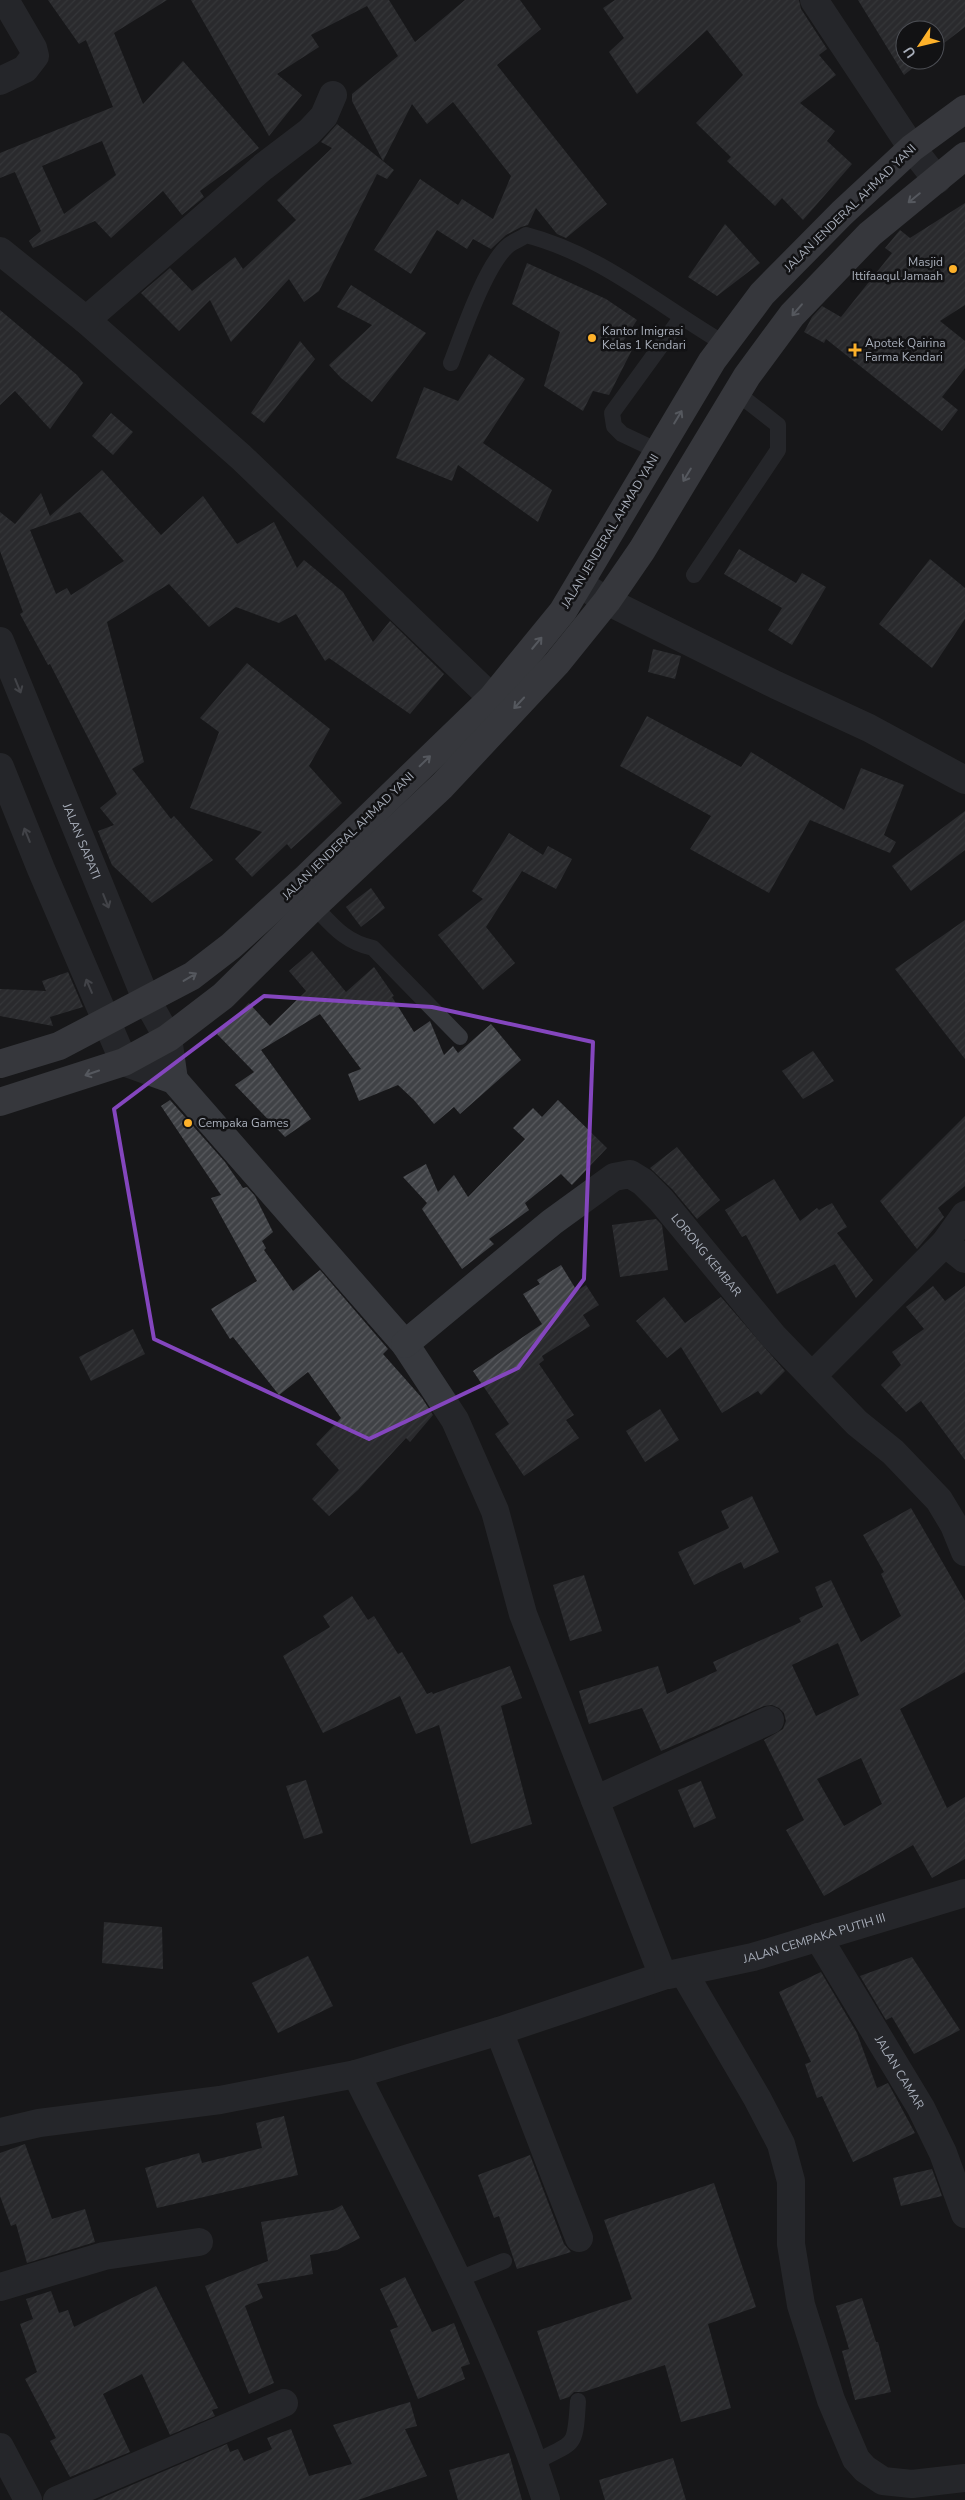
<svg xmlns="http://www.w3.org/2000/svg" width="965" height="2500" viewBox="0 0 965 2500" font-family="'Nunito Sans',sans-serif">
<defs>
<pattern id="building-hatch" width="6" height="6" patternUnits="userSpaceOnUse" patternTransform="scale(1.25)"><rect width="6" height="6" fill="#404246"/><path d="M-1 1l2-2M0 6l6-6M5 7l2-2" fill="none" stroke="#595b5f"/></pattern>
</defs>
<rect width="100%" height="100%" fill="#171719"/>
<g fill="url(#building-hatch)" fill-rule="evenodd">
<path d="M 48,0 L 167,0 L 114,33 L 143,104 L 183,61 L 259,148 L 200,191 L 204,197 L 182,215 L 163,191 L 111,238 L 95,221 L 33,248 L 29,241 L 41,231 L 15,172 L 0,178 L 0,153 L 113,107 L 86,40 L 79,44 ZM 102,141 L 116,175 L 64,214 L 42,166 Z"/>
<path d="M 191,0 L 389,0 L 415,42 L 465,0 L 520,0 L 541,29 L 497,65 L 607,204 L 566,238 L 557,234 L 536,208 L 528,225 L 521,227 L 506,235 L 491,249 L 473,239 L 467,249 L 437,230 L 411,274 L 374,250 L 420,179 L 458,205 L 462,199 L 493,219 L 511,176 L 453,102 L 427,124 L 412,104 L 383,161 L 352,101 L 352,94 L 398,56 L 367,6 L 311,35 L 319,47 L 277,74 L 302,95 L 269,136 Z"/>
<path d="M 615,0 L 799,0 L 801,9 L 827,49 L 819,55 L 836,75 L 800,103 L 835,131 L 827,141 L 852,164 L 803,220 L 782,198 L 775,206 L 727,161 L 731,157 L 696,123 L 743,75 L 707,30 L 637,94 L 609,52 L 624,38 L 603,8 Z"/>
<path d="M 858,0 L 965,0 L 965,27 L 935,50 L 935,30 L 905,30 L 905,60 L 923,60 L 904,75 Z"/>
<path d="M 337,124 L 394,170 L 387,179 L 377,174 L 319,291 L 304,302 L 289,279 L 231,342 L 210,300 L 179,331 L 141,293 L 170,268 L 192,291 L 235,257 L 243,269 L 296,220 L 277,200 L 332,148 L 321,142 Z"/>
<path d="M 965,203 L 965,305 L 940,321 L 965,341 L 965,368 L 942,397 L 958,410 L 942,431 L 826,339 L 824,343 L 804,332 L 812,317 L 822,306 L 841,317 L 892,253 L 885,248 L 900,230 L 910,238 Z"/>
<path d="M 725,224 L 760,263 L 717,296 L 688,277 Z"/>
<path d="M 527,263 L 606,299 L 637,320 L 622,343 L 633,348 L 609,395 L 593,391 L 583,411 L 544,386 L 560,332 L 512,304 Z"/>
<path d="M 351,285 L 426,333 L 372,402 L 341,378 L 329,365 L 372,325 L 337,307 Z"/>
<path d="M 0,310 L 77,375 L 83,383 L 50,429 L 15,391 L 0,405 Z"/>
<path d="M 300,341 L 315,359 L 264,423 L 251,413 Z"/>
<path d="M 489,354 L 525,379 L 483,443 L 552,490 L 538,522 L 458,465 L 452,481 L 396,458 L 424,387 L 458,401 Z"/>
<path d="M 111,413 L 133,432 L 113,455 L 92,436 Z"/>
<path d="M 102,470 L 161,535 L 203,496 L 237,544 L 274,522 L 297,568 L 304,560 L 343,592 L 373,642 L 390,621 L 444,674 L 410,714 L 329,658 L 325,661 L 296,614 L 279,623 L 236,607 L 209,627 L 169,584 L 107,622 L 144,762 L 132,769 L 171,819 L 174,816 L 213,860 L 152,903 L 112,865 L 98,831 L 114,825 L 100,808 L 117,794 L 50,664 L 48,665 L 20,614 L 23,612 L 0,551 L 0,512 L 15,524 L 41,493 L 50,516 ZM 80,512 L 124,561 L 71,595 L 67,588 L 56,594 L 30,530 Z"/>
<path d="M 739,549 L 796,583 L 802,573 L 826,587 L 792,645 L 768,630 L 782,608 L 724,574 Z"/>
<path d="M 930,559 L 965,588 L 965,619 L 932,668 L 879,624 Z"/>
<path d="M 653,649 L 681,656 L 675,679 L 648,672 Z"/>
<path d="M 247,663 L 330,729 L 309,766 L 342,803 L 291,849 L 287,844 L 252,877 L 235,859 L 262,832 L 190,808 L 219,732 L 200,718 Z"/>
<path d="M 647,716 L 741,767 L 751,752 L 844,810 L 861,768 L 904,785 L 884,835 L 896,842 L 890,853 L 810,820 L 769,893 L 690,849 L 711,816 L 620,766 Z"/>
<path d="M 965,811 L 965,850 L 911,891 L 892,866 Z"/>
<path d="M 509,833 L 543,855 L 548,846 L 572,859 L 556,889 L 522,871 L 486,927 L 515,963 L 483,990 L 438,935 L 483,899 L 472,891 Z"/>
<path d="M 371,888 L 385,908 L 361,927 L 346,907 Z"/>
<path d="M 965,920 L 965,1059 L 895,969 Z"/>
<path d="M 312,951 L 346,992 L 374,967 L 394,996 L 392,997 L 414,1032 L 430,1021 L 444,1055 L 453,1046 L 458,1053 L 491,1024 L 521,1060 L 460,1114 L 454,1107 L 434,1124 L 414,1100 L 398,1085 L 359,1101 L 348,1074 L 361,1069 L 320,1014 L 261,1050 L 311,1119 L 285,1137 L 235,1085 L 254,1072 L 217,1034 L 249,1003 L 270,1026 L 306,991 L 289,971 Z"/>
<path d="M 68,972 L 83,1007 L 50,1017 L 53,1026 L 0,1016 L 0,989 L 46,991 L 42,981 Z"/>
<path d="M 813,1051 L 834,1081 L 803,1099 L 782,1071 Z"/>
<path d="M 170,1100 L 225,1162 L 243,1188 L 247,1187 L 255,1196 L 273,1232 L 262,1241 L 266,1248 L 264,1250 L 293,1291 L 320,1270 L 388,1349 L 383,1354 L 422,1398 L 433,1415 L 410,1442 L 406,1438 L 358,1490 L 329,1516 L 312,1499 L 339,1470 L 316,1444 L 341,1418 L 308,1372 L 279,1395 L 233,1337 L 230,1339 L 211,1309 L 257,1281 L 211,1198 L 221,1195 L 161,1106 Z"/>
<path d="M 558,1100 L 607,1148 L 572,1185 L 561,1174 L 525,1203 L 529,1210 L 489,1239 L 494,1244 L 462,1269 L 422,1209 L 427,1203 L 403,1177 L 426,1164 L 438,1192 L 454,1175 L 468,1197 L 525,1139 L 513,1128 L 533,1108 L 542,1117 Z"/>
<path d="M 965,1116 L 965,1186 L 938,1208 L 944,1217 L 917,1249 L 880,1201 Z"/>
<path d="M 677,1147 L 720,1200 L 697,1219 L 672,1189 L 650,1168 Z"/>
<path d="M 774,1179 L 800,1221 L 817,1208 L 819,1210 L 832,1203 L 847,1227 L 837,1233 L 873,1280 L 856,1298 L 835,1264 L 777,1294 L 746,1235 L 742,1237 L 725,1210 Z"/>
<path d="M 656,1219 L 662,1225 L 668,1270 L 620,1277 L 612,1225 Z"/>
<path d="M 561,1265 L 577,1291 L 586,1285 L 599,1305 L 583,1315 L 590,1326 L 542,1356 L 544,1360 L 539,1364 L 574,1415 L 566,1420 L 579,1438 L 524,1476 L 495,1434 L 509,1424 L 473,1371 L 542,1324 L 523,1294 L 540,1284 L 537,1280 Z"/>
<path d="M 933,1286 L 945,1301 L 965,1286 L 965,1460 L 921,1401 L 906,1412 L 881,1385 L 901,1365 L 892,1352 L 924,1329 L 906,1307 Z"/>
<path d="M 664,1297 L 685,1323 L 721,1297 L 785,1371 L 761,1395 L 758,1391 L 722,1413 L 681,1347 L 667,1358 L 636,1321 Z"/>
<path d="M 133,1329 L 145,1354 L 91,1381 L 79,1357 Z"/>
<path d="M 660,1409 L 679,1440 L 645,1462 L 626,1431 Z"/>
<path d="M 752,1496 L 779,1552 L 744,1569 L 741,1562 L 694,1585 L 678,1552 L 729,1528 L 721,1511 Z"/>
<path d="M 911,1508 L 965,1601 L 965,1672 L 900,1709 L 947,1808 L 965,1797 L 965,1859 L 932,1878 L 913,1845 L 824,1896 L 786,1830 L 804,1820 L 764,1740 L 783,1729 L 786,1721 L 784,1713 L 779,1708 L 772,1705 L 764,1706 L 661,1751 L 642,1708 L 589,1724 L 579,1691 L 658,1666 L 667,1694 L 717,1671 L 713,1662 L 801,1622 L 799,1618 L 823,1607 L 815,1587 L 831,1580 L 861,1642 L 901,1616 L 881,1574 L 884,1572 L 863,1535 ZM 838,1643 L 859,1695 L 816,1716 L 792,1665 ZM 861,1758 L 882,1804 L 844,1826 L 817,1779 Z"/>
<path d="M 584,1575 L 602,1631 L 570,1641 L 553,1585 Z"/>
<path d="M 352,1596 L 368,1620 L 374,1616 L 398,1654 L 402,1652 L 427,1694 L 432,1692 L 433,1694 L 510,1666 L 522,1698 L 501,1706 L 532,1824 L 471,1844 L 439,1725 L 416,1734 L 400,1696 L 323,1733 L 283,1656 L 330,1627 L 323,1616 Z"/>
<path d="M 306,1780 L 323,1833 L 304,1839 L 286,1786 Z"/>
<path d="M 701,1781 L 716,1818 L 694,1828 L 678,1790 Z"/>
<path d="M 104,1922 L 162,1927 L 163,1969 L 102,1963 Z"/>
<path d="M 308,1956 L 333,2006 L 278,2033 L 252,1983 Z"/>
<path d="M 912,1957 L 960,2030 L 914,2054 L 892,2017 L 886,2020 L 860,1976 Z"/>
<path d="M 821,1972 L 857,2033 L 877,2088 L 888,2083 L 915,2133 L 853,2162 L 822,2096 L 817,2098 L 805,2064 L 811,2062 L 779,1992 Z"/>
<path d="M 284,2116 L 298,2175 L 157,2208 L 145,2168 L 199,2153 L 202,2163 L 262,2148 L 256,2123 Z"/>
<path d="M 25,2144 L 52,2219 L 85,2209 L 95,2242 L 27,2263 L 16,2224 L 11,2226 L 0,2196 L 0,2153 Z"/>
<path d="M 530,2155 L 564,2244 L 571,2252 L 517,2269 L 499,2216 L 494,2218 L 478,2175 Z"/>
<path d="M 932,2169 L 942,2196 L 901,2206 L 893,2178 Z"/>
<path d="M 714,2183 L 756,2307 L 708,2324 L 731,2408 L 681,2422 L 665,2365 L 583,2392 L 574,2392 L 569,2397 L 560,2400 L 537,2331 L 632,2299 L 604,2220 Z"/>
<path d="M 342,2205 L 360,2238 L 337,2250 L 310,2255 L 313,2274 L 257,2284 L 263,2298 L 245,2306 L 274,2383 L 249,2394 L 205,2286 L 268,2261 L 261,2222 L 333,2210 Z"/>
<path d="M 405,2277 L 432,2332 L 454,2323 L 470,2364 L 461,2367 L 465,2379 L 418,2399 L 390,2330 L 398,2327 L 380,2289 Z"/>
<path d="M 156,2286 L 218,2408 L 212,2410 L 215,2416 L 170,2435 L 142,2374 L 103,2394 L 130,2452 L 70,2477 L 50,2441 L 56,2438 L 25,2379 L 37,2372 L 20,2324 L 33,2319 L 26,2299 L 51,2291 L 59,2313 L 68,2310 L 74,2327 Z"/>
<path d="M 862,2298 L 876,2342 L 878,2342 L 891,2392 L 855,2400 L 842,2351 L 849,2349 L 836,2306 Z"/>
<path d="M 410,2402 L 417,2426 L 405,2429 L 427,2476 L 358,2500 L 97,2500 L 227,2444 L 230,2452 L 238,2449 L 244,2461 L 272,2449 L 267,2438 L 291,2429 L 309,2476 L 352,2464 L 333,2425 Z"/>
<path d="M 509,2453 L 522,2500 L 458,2500 L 449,2470 Z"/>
<path d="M 673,2458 L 686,2500 L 605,2500 L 599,2480 Z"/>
</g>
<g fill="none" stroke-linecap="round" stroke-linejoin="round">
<g stroke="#37393e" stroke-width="16">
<path d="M 451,363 C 462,335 486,263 509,245 C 514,241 521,239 526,235 C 600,254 660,306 725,344"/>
<path d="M 658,451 L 622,434 L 614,426 L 612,413 L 681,318"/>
<path d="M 694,575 L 778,450 L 778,425 L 737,393"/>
<path d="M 314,906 C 333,926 345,942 373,948 L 460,1037"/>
<path d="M 459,2279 L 504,2261"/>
<path d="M 534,2463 C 575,2440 575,2451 578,2401"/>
</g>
<g stroke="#37393e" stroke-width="28">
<path d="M 814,0 L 912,148 L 937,180"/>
<path d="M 0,81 L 25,69 L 35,56 L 33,48 L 5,0"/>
<path d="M 333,95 L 324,116 L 309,132 L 263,167 L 86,320 L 241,457 L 492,698"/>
<path d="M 0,251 L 86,320"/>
<path id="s1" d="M 0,641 L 146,999 L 168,1038 L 174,1080"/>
<path d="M 0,767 L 41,869 L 124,1062 L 174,1080 L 405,1344 L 455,1420 L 495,1511 L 523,1614 L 663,1976 L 499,2031 L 356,2074"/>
<path d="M 945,1243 L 965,1259"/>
<path id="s2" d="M 405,1344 L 552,1222 L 614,1177 L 630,1174 L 643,1182 L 661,1200 L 773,1336 L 857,1423 L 893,1452 L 939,1500 L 954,1525 L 965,1552"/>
<path d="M 812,1376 L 945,1243 L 965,1215"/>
<path d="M 595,1800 L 770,1720"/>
<path id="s3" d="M 818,1937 L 921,2108 L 943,2153 L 965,2214"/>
<path d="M 684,1973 L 757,2098 L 781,2144 L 791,2181 L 791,2244 L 801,2305 L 831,2400 L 856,2459 L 865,2469 L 883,2481 L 912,2484 L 965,2478"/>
<path id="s4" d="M 668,1975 L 753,1957 L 965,1893"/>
<path d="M 499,2031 L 579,2238"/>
<path d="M 0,2132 L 39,2123 L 220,2100 L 356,2074 C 426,2213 498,2351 546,2500"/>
<path d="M 0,2287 L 104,2256 L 199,2242"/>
<path d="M 0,2447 L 28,2500"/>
<path d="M 57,2500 L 284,2403"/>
</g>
<path stroke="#37393e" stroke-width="28" d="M 580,584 L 607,601 L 776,685 L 869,728 L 965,780"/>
<g stroke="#5b5e66" stroke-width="28">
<path d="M 0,1064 L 59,1046 L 192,976 L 231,946 L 307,877 L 492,698 L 563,611 L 712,361 L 762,294 L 842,213 L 912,148 L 965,109"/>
<path d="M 0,1102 L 124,1062 L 168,1038 L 223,996 L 314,906 L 442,786 L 557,663 L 607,601 L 642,550 L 747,376 L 792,315 L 870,234 L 965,156"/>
</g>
</g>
<defs><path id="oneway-shaft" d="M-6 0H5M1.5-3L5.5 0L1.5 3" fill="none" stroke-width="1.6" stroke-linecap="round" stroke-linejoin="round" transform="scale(1.25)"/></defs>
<g stroke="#a0a6b2">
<use href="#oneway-shaft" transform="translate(914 198) rotate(141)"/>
<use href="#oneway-shaft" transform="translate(797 310) rotate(131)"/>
<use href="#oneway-shaft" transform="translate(678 417) rotate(-59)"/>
<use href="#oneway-shaft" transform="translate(687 475) rotate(121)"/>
<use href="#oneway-shaft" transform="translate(537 643) rotate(-50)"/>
<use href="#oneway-shaft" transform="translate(519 703) rotate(133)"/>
<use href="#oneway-shaft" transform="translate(425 761) rotate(-44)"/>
<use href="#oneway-shaft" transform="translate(190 977) rotate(-31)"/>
<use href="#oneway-shaft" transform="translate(92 1073) rotate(161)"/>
</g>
<g stroke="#757982">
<use href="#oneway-shaft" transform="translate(18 686) rotate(68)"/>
<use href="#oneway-shaft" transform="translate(27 835) rotate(-112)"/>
<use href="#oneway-shaft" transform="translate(106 901) rotate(68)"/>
<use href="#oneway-shaft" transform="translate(89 986) rotate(-113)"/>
</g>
<path d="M0 0H965V2500H0ZM 264,996 L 432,1007 L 593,1042 L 584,1279 L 518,1368 L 369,1439 L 154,1339 L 114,1109 Z" fill="#171719" fill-opacity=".55" fill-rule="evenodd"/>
<path fill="none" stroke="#8446be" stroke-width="4" stroke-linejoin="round" d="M 264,996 L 432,1007 L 593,1042 L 584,1279 L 518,1368 L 369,1439 L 154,1339 L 114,1109 Z"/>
<g fill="#fdb12a" stroke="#121214" stroke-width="2">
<circle cx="953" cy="269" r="5"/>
<circle cx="592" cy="338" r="5"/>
<path d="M852.5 342.5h5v5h5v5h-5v5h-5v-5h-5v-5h5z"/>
<circle cx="188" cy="1123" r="5"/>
</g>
<g text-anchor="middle" stroke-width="5" stroke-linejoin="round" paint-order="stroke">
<g font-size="12" fill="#a8aeba" stroke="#121214">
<text transform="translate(850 208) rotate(-44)" y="4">JALAN JENDERAL AHMAD YANI</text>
<text transform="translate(610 531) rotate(-59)" y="4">JALAN JENDERAL AHMAD YANI</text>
<text transform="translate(348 836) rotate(-44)" y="4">JALAN JENDERAL AHMAD YANI</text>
<text dy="4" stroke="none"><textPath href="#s1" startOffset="216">JALAN SAPATI</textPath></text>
<text dy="4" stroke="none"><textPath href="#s2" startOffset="396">LORONG KEMBAR</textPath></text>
<text dy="4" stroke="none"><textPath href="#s4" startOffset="151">JALAN CEMPAKA PUTIH III</textPath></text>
<text dy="4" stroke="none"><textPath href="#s3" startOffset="158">JALAN CAMAR</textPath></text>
</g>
<g font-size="12" fill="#a8aeba" stroke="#121214" text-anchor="start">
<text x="943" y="266" text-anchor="end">Masjid<tspan x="943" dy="14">Ittifaaqul Jamaah</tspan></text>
<text x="602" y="335">Kantor Imigrasi<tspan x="602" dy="14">Kelas 1 Kendari</tspan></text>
<text x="865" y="347">Apotek Qairina<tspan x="865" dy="14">Farma Kendari</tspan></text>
<text x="198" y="1127">Cempaka Games</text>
</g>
</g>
<g transform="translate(920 45) rotate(235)"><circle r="24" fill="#121214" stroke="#4e5056"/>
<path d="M0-4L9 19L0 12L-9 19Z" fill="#fdb12a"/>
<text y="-8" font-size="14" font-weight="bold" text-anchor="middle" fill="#a8aeba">U</text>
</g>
</svg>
